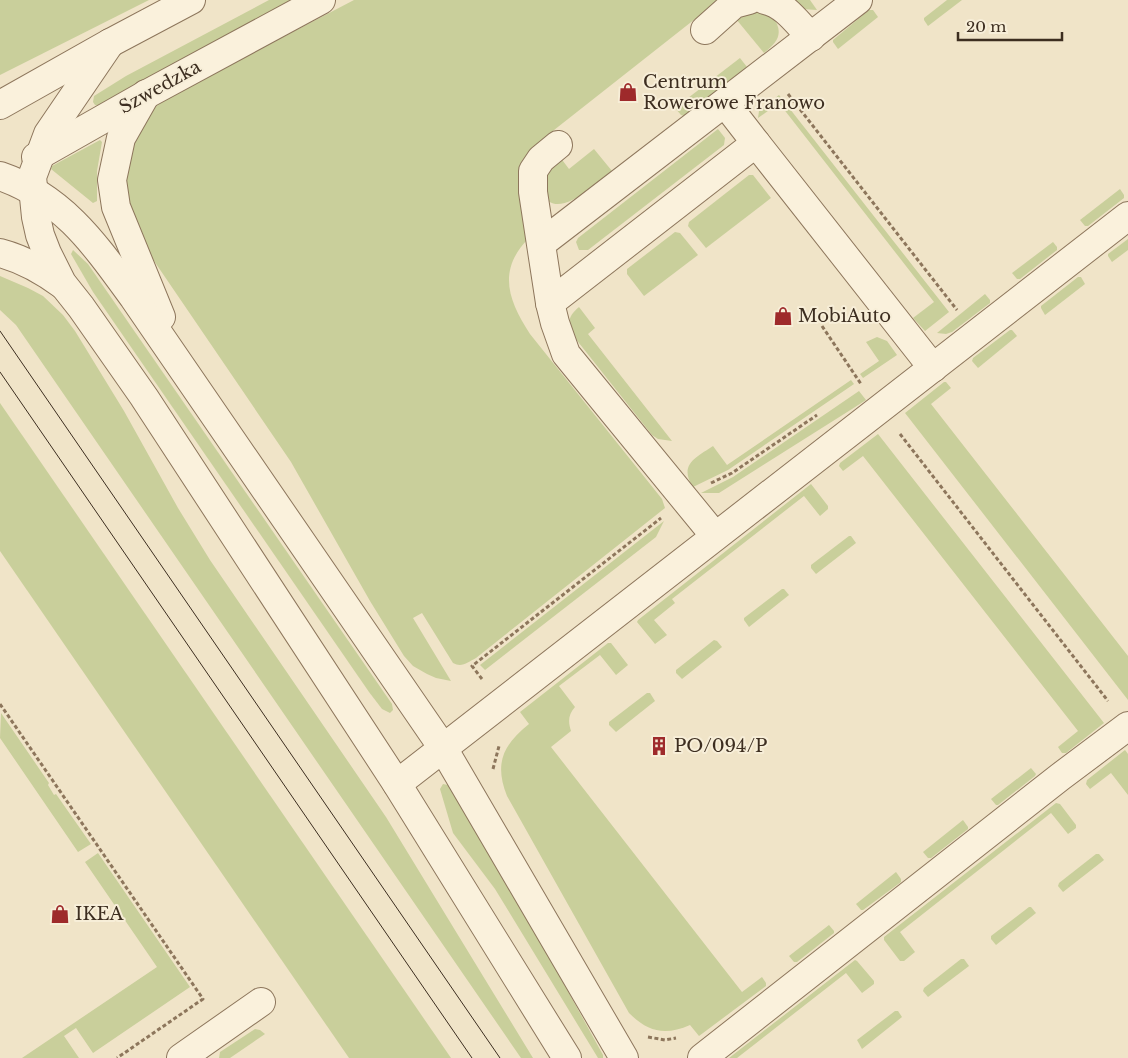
<svg xmlns="http://www.w3.org/2000/svg" width="1128" height="1058" viewBox="0 0 1128 1058" font-family="'Libre Baskerville',serif">
<rect width="100%" height="100%" fill="#f0e4c8"/>
<g fill="#c9cf9b">
<path d="M 0,0 L 149,0 L 0,75 Z"/>
<path d="M 269,0 L 296,0 L 187,57 L 99,106 L 95,105 L 93,102 L 94,96 L 126,76 Z"/>
<path d="M 354,0 L 726,0 L 699,22 L 695,19 L 549,134 L 552,137 L 519,173 L 518,184 L 527,240 C 497,272 509,301 530,334 L 662,499 L 665,508 L 476,658 C 468,662 462,668 453,663 L 422,613 L 413,618 L 451,681 L 436,678 L 427,674 L 413,666 L 404,656 L 370,601 L 291,462 L 150,255 L 126,214 L 126,156 L 150,111 L 168,97 Z"/>
<path d="M 786,0 L 810,0 L 817,10 L 802,9 Z"/>
<path d="M 947,0 L 962,0 L 928,26 L 924,20 L 924,18 Z"/>
<path d="M 757,10 L 772,15 C 784,33 779,41 764,53 L 736,19 L 744,14 Z"/>
<path d="M 869,10 L 873,10 L 878,17 L 838,49 L 833,42 L 833,40 Z"/>
<path d="M 740,58 L 747,67 L 684,116 L 681,115 L 675,108 Z"/>
<path d="M 779,95 L 949,312 L 925,331 L 913,318 L 934,302 L 779,103 L 758,118 L 759,111 Z"/>
<path d="M 718,129 L 725,138 L 724,145 L 588,250 L 579,250 L 576,242 L 578,238 Z"/>
<path d="M 100,140 L 102,142 L 97,171 L 97,201 L 93,203 L 51,169 L 52,166 Z"/>
<path d="M 594,149 L 612,171 C 598,181 557,223 543,194 C 541,189 542,183 541,178 L 560,157 L 569,169 Z"/>
<path d="M 749,175 L 753,175 L 771,198 L 706,248 L 688,226 L 689,222 Z"/>
<path d="M 1120,189 L 1124,195 L 1124,198 L 1088,226 L 1085,226 L 1080,220 Z"/>
<path d="M 675,232 L 680,233 L 698,255 L 644,296 L 627,274 L 627,269 Z"/>
<path d="M 1128,239 L 1128,250 L 1112,262 L 1108,256 L 1108,254 Z"/>
<path d="M 1053,242 L 1057,247 L 1057,250 L 1020,279 L 1017,279 L 1012,273 Z"/>
<path d="M 73,250 L 88,264 L 392,704 L 393,710 L 390,713 L 382,709 L 369,692 L 93,292 L 71,254 Z"/>
<path d="M 0,276 L 28,288 L 43,296 L 63,315 L 75,331 L 124,411 L 178,508 L 210,560 L 386,817 L 533,1058 L 521,1058 L 16,325 L 0,310 Z"/>
<path d="M 1078,277 L 1081,277 L 1085,284 L 1045,315 L 1041,308 L 1041,306 Z"/>
<path d="M 985,294 L 990,300 L 990,303 L 952,332 L 946,334 L 937,333 Z"/>
<path d="M 579,307 L 595,328 L 588,334 L 672,441 L 658,439 L 652,435 L 575,338 C 568,324 566,318 579,307 Z"/>
<path d="M 1010,330 L 1012,330 L 1017,336 L 978,368 L 972,361 L 973,358 Z"/>
<path d="M 877,337 L 887,341 L 897,355 L 863,378 L 860,374 L 879,361 L 866,342 Z"/>
<path d="M 851,380 L 854,384 L 728,470 L 693,487 C 678,464 697,457 713,446 L 727,465 Z"/>
<path d="M 944,382 L 946,382 L 951,388 L 931,404 L 1128,656 L 1128,700 L 905,413 Z"/>
<path d="M 859,391 L 866,400 L 852,409 L 719,493 L 701,493 L 733,477 Z"/>
<path d="M 0,403 L 451,1058 L 349,1058 L 0,551 Z"/>
<path d="M 878,434 L 1104,723 L 1066,753 L 1062,753 L 1058,747 L 1078,731 L 863,456 L 843,471 L 839,466 L 840,463 Z"/>
<path d="M 811,484 L 828,506 L 828,509 L 820,516 L 804,496 L 672,599 L 675,603 L 654,620 L 667,635 L 655,644 L 637,622 L 638,620 Z"/>
<path d="M 664,521 L 656,537 L 485,670 L 480,665 Z"/>
<path d="M 849,536 L 851,536 L 856,543 L 816,574 L 811,568 L 811,565 Z"/>
<path d="M 782,589 L 784,589 L 789,595 L 749,627 L 744,620 L 744,618 Z"/>
<path d="M 714,640 L 717,641 L 722,647 L 682,679 L 676,673 L 676,670 Z"/>
<path d="M 608,643 L 611,643 L 628,665 L 616,675 L 600,655 L 559,686 L 575,707 C 568,715 568,722 571,731 L 551,747 L 742,992 L 762,977 L 766,983 L 766,986 L 699,1036 L 690,1025 C 665,1036 648,1032 629,1013 L 507,796 C 494,763 503,745 529,724 L 520,712 Z"/>
<path d="M 647,693 L 650,693 L 655,701 L 616,732 L 609,725 L 609,722 Z"/>
<path d="M 1,713 L 49,783 L 48,785 L 54,795 L 56,794 L 91,844 L 78,852 L 0,738 Z"/>
<path d="M 1125,750 L 1128,754 L 1128,795 L 1111,773 L 1090,789 L 1086,784 L 1087,780 Z"/>
<path d="M 1031,768 L 1036,774 L 1035,776 L 998,805 L 996,805 L 991,799 Z"/>
<path d="M 443,784 L 448,785 L 531,924 L 603,1055 L 603,1058 L 598,1058 L 495,889 L 453,833 L 440,789 Z"/>
<path d="M 1056,803 L 1060,804 L 1076,825 L 1076,828 L 1068,834 L 1051,813 L 900,932 L 915,952 L 904,961 L 900,961 L 884,940 L 884,937 Z"/>
<path d="M 963,820 L 968,827 L 968,829 L 931,858 L 928,858 L 923,852 Z"/>
<path d="M 98,853 L 190,987 L 93,1053 L 76,1028 L 64,1036 L 79,1058 L 22,1058 L 157,967 L 85,862 Z"/>
<path d="M 1096,854 L 1099,854 L 1104,860 L 1063,892 L 1058,886 L 1059,883 Z"/>
<path d="M 896,872 L 901,879 L 901,882 L 863,910 L 861,910 L 856,904 Z"/>
<path d="M 1029,907 L 1031,907 L 1036,913 L 996,945 L 991,939 L 991,936 Z"/>
<path d="M 829,925 L 834,931 L 834,933 L 797,962 L 794,962 L 789,956 Z"/>
<path d="M 961,959 L 964,959 L 969,966 L 928,997 L 923,991 L 924,988 Z"/>
<path d="M 855,960 L 857,961 L 874,981 L 874,984 L 862,993 L 846,973 L 737,1058 L 729,1058 Z"/>
<path d="M 895,1011 L 898,1011 L 902,1017 L 862,1049 L 857,1040 Z"/>
<path d="M 255,1029 L 260,1030 L 265,1034 L 230,1058 L 219,1058 L 220,1052 Z"/>
</g>
<g fill="none" stroke-linecap="round" stroke-linejoin="round">
<g stroke="#8d765c" stroke-width="30">
<g id="minor">
<path d="M 765,0 C 785,4 798,24 811,37"/>
<path d="M 705,30 L 734,4 L 749,0"/>
<path d="M 110,43 L 48,134 L 32,177 L 36,217 L 40,235 L 47,253 L 62,283 L 81,307 L 144,397 L 397,784 L 567,1058"/>
<path d="M 146,94 L 121,138 L 112,180 L 116,207 L 161,317"/>
<path d="M 725,103 L 756,143"/>
<path d="M 0,105 L 110,43 L 191,0"/>
<path d="M 558,145 L 541,159 L 533,171 L 533,192 L 550,303 L 555,323 L 566,354 L 715,536"/>
<path d="M 36,157 L 147,94 L 321,0"/>
<path d="M 0,176 C 64,198 96,246 134,298 L 443,748 L 624,1058"/>
<path d="M 542,243 L 858,0"/>
<path d="M 0,253 C 23,259 44,271 63,285"/>
<path d="M 550,303 L 756,143 L 933,368"/>
<path d="M 397,784 L 1128,216"/>
<path d="M 181,1058 L 261,1002"/>
<path d="M 702,1058 L 1060,777 L 1128,726"/>
</g>
</g>
<g stroke="#8d765c" stroke-width="3" stroke-dasharray="4 2.5" stroke-linecap="butt">
<path d="M 788,94 L 957,310"/>
<path d="M 822,326 L 861,384"/>
<path d="M 900,434 L 1108,701"/>
<path d="M 711,483 L 732,473 L 817,415"/>
<path d="M 482,679 L 472,666 L 661,518"/>
<path d="M 0,704 L 203,999 L 117,1058"/>
<path d="M 493,769 L 499,746"/>
<path d="M 648,1037 L 665,1040 L 676,1038"/>
</g>
<use href="#minor" stroke="#faf1dc" stroke-width="28"/>
<g stroke="#3d2e20" stroke-width="1">
<path d="M 0,331 L 500,1058"/>
<path d="M 0,372 L 472,1058"/>
</g>
</g>
<defs>
<g id="shop-bare" transform="scale(1.5)"><path d="M-5-2.5h2.3a2.7 3.5 0 0 1 5.4 0H5L5.5 6h-11ZM-1.5-2.5h3a1.5 2.3 0 0 0-3 0Z" fill="#9e2a2b" stroke="#f7eed8" stroke-width="2.5" paint-order="stroke"/></g>
<g id="building-bare" transform="scale(1.5)"><path d="M-4-6H4V6H1V3H-1V6H-4ZM-2.5-4.3h1.7v1.8h-1.7ZM.8-4.3h1.7v1.8H.8ZM-2.5-1h1.7V.8h-1.7ZM.8-1h1.7V.8H.8Z" fill="#9e2a2b" stroke="#f7eed8" stroke-width="2.5" paint-order="stroke"/></g>
</defs>
<g fill-rule="evenodd">
<use href="#shop-bare" x="628" y="92"/>
<use href="#shop-bare" x="783" y="316"/>
<use href="#building-bare" x="659" y="746"/>
<use href="#shop-bare" x="60" y="914"/>
</g>
<g text-anchor="middle" stroke-width="4" stroke-linejoin="round" paint-order="stroke">
<g font-size="18" fill="#3d2e20" stroke="#f7eed8" text-anchor="start">
<text x="643" y="88">Centrum<tspan x="643" dy="21">Rowerowe Franowo</tspan></text>
<text x="798" y="322">MobiAuto</text>
<text x="674" y="752">PO/094/P</text>
<text x="75" y="920">IKEA</text>
</g>
<g font-size="18" fill="#3d2e20" stroke="#f7eed8">
<text transform="translate(160 87) rotate(-29)" y="6">Szwedzka</text>
</g>
</g>
<path d="M958 32v8h104v-8" fill="none" stroke="#3d2e20" stroke-width="2.5"/>
<text x="966" y="32" font-size="15" fill="#3d2e20" stroke="#f7eed8" stroke-width="4" paint-order="stroke">20 m</text>
</svg>
